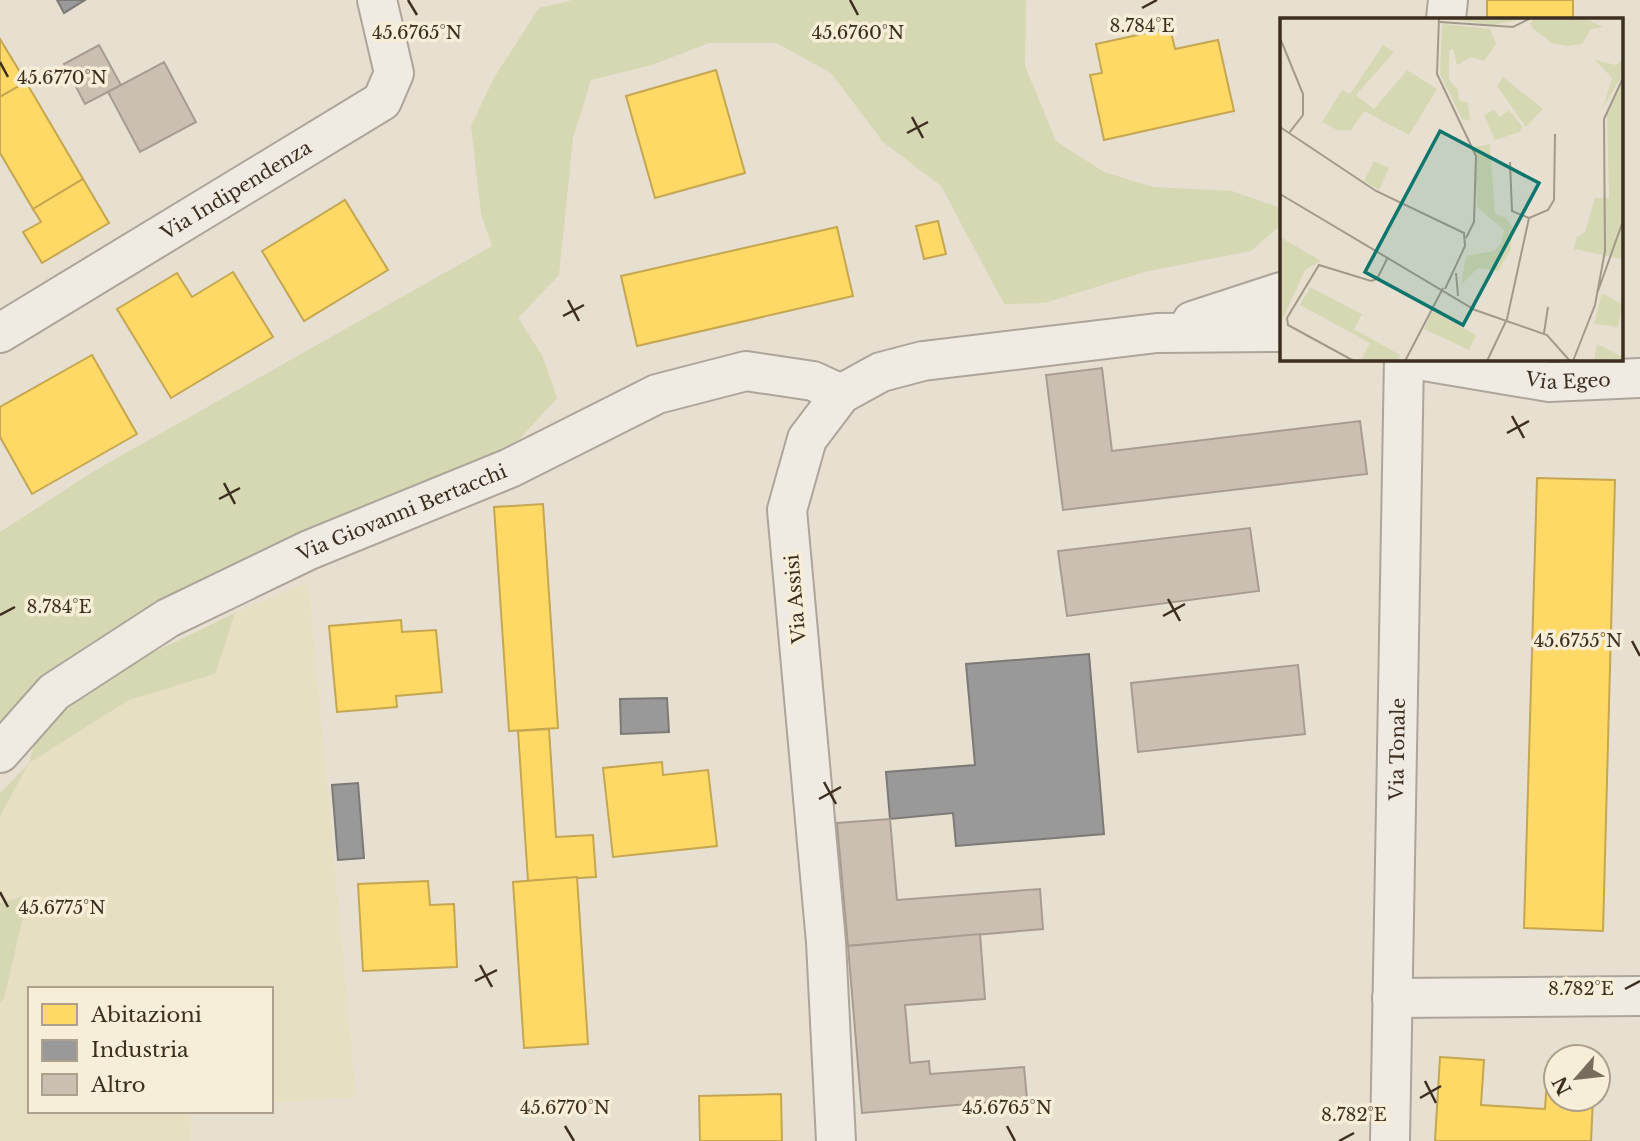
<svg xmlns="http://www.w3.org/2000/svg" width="1640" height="1141" viewBox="0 0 1640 1141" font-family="'Libre Baskerville',serif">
<rect width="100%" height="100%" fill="#e7e0d1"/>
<path fill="#e6dfc2" d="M 308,582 L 356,1097 L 271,1103 L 271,989 L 30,989 L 30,1111 L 191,1111 L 190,1141 L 0,1141 L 0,1002 L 4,999 L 28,896 L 0,903 L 0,816 L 29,763 L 129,700 L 215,674 L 235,613 Z"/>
<g fill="#d6d7b3">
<path d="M 572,0 L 1026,0 L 1025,66 L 1056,141 L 1104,172 L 1153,187 L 1232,191 L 1281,208 L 1281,225 L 1251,251 L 1144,272 L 1045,303 L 1004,304 L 941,186 L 883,142 L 831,73 L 776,43 L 709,43 L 652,65 L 591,80 L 573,138 L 559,275 L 518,318 L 542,355 L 557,398 L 516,443 L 169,603 L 0,728 L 0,532 L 94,471 L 492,246 L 481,214 L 471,126 L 494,78 L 539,8 Z"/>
<path d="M 235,613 L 215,674 L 129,700 L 29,763 L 0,816 L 0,793 L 29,763 L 36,735 L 115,671 Z"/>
<path d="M 28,895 L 4,999 L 0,1002 L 0,903 Z"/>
</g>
<g fill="#ffd966" stroke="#c5a651" stroke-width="2">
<rect x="1487" y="0" width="86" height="19"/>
<path d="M 1170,28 L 1175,49 L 1218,40 L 1234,111 L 1104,140 L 1090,75 L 1102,73 L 1096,44 Z"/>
<path d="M 0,39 L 26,82 L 0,97 Z"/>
<path d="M 716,70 L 745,173 L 655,198 L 626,96 Z"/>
<path d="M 26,82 L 83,179 L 33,209 L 0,153 L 0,97 Z"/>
<path d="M 83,179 L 109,223 L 42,263 L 23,232 L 41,222 L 33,209 Z"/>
<path d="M 345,200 L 388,270 L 304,321 L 262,251 Z"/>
<path d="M 938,221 L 946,254 L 924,259 L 916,226 Z"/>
<path d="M 837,227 L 853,296 L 637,346 L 621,276 Z"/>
<path d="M 233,272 L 273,337 L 171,398 L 117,309 L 177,273 L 192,297 Z"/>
<path d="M 92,355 L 137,434 L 32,494 L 0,437 L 0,407 Z"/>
<path d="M 1537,478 L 1615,480 L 1603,931 L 1524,928 Z"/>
<path d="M 543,504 L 558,728 L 509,731 L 494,507 Z"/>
<path d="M 401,620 L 402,632 L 436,630 L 442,692 L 396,696 L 397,707 L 337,712 L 329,626 Z"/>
<path d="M 549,729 L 556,837 L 593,835 L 596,877 L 528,881 L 518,731 Z"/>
<path d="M 662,762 L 663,775 L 708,770 L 717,846 L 613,857 L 603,768 Z"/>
<path d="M 577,877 L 588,1044 L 524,1048 L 513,882 Z"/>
<path d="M 428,881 L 430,905 L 454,904 L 457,967 L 363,971 L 358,884 Z"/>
<path d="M 1440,1057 L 1484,1060 L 1481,1105 L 1545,1109 L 1548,1062 L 1556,1062 L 1556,1099 L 1593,1099 L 1591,1141 L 1435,1141 Z"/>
<path d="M 781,1094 L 782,1141 L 700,1141 L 699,1096 Z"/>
</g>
<g fill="#999" stroke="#7d7975" stroke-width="2">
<path d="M 57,0 L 85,0 L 64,13 Z"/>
<path d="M 1089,654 L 1104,834 L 956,846 L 953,813 L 890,819 L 886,772 L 975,765 L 966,664 Z"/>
<path d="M 667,698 L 669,732 L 621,734 L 620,699 Z"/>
<path d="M 358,783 L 364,858 L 338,860 L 332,785 Z"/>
</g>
<g fill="#cbbfb2" stroke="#a89c90" stroke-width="2">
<path d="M 99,45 L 121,85 L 85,104 L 64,64 Z"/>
<path d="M 164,62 L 196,122 L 140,152 L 108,92 Z"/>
<path d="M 1102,368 L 1112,451 L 1360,421 L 1367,474 L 1063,510 L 1046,375 Z"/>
<path d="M 1250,528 L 1259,591 L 1067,616 L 1058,551 Z"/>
<path d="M 1298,665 L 1305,734 L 1138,752 L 1131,683 Z"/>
<path d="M 890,819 L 897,900 L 1040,889 L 1043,929 L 848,946 L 837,823 Z"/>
<path d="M 980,934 L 985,999 L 905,1005 L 910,1063 L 929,1061 L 930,1074 L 1024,1067 L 1027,1099 L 862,1113 L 848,946 Z"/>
</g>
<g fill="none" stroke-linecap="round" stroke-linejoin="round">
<g stroke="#ada599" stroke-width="42">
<g id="minor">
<path d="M 1446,19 L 1448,0"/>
<path d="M 1192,321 L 1281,292"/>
<path id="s1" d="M 0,333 L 382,101 L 394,73 L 377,0"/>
<path id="s2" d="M 1412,359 L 1549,382 L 1640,378"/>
<path id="s3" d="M 0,753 L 54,692 L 168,618 L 309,550 L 510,468 L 657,394 L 746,371 L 813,381 L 841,394"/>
<path d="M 1392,998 L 1640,996"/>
<path d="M 836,1141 L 826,942 L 787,510 L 807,439 L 841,394 L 881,372 L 923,361 L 1157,333 L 1281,332"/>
<path id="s4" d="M 1390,1141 L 1404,359"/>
</g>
</g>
<use href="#minor" stroke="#efebe3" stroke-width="38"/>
</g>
<path fill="none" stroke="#3d2e20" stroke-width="2.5" d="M 408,0 L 417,15M 850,0 L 858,15M 1142,8 L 1157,0M 0,62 L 8,77M 912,117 L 923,138M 907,133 L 928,122M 568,300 L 579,321M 563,316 L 584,305M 1512,416 L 1524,438M 1507,433 L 1529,421M 224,483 L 235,504M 219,499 L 240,488M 1168,599 L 1180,621M 0,615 L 15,607M 1163,616 L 1185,604M 1632,641 L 1640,656M 824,782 L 836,804M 819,799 L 841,787M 0,892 L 8,907M 480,965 L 492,987M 475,981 L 497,970M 1625,989 L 1640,981M 1425,1081 L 1436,1103M 1420,1098 L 1441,1086M 565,1126 L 574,1141M 1007,1126 L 1015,1141M 1339,1141 L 1354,1133"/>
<g text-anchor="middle" stroke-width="7" stroke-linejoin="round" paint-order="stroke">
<g font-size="19" fill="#3d2e20" stroke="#f7eed8">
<text dy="7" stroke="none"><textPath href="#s1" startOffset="276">Via Indipendenza</textPath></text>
<text dy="7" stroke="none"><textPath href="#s2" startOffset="158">Via Egeo</textPath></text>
<text dy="7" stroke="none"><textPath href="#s3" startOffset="474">Via Giovanni Bertacchi</textPath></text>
<text transform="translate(795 599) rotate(-95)" y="7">Via Assisi</text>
<text dy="7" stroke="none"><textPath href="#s4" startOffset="392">Via Tonale</textPath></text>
</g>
</g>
<g transform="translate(1280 18)">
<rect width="343" height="343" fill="#e7e0d1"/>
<path d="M 161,0 L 248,0 L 213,7 ZM 256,0 L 304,0 L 323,9 L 311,11 L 302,26 L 287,28 L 272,25 L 252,10 L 250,5 ZM 162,6 L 210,11 L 216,26 L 204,43 L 191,39 L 177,47 L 173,31 L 169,33 L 169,62 L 178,72 L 179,82 L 188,85 L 190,103 L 182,101 L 160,56 ZM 103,27 L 114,34 L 76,77 L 94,91 L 127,52 L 157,71 L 129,117 L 84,93 L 71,112 L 57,112 L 42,104 L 62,72 L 70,76 ZM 343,41 L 343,56 L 323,90 L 332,60 L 315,42 L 336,47 ZM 223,59 L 263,91 L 246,109 L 217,68 ZM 343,63 L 343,239 L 341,241 L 294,231 L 297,219 L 305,214 L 315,180 L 329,180 L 327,96 ZM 214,92 L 220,99 L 229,92 L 242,108 L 240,114 L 215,122 L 204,97 ZM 210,126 L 215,196 L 226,200 L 233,211 L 230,233 L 218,253 L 198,250 L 181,267 L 186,238 L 214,233 L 222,224 L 224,212 L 197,189 L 195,129 ZM 94,143 L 109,150 L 99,172 L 84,163 ZM 0,219 L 41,243 L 25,252 L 0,307 ZM 30,269 L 82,296 L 74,311 L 120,337 L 118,343 L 81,343 L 90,325 L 20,287 ZM 322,275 L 342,286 L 338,309 L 314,306 ZM 152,293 L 196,317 L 189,332 L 144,311 ZM 317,326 L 343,339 L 343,343 L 314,343 Z" fill="#d6d7b3"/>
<path fill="none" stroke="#a3998a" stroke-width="2" d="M 159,0 L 157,56 L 196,138 L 194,204 L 186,220M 160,4 L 233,9 L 251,0M 0,20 L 23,76 L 23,97 L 9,115M 0,109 L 96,173 L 184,215 L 185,228 L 165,271M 230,144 L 232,193 L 249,200M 0,176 L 195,292 L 267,317 L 290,343M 176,255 L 178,278M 318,273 L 343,203M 264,315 L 268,289M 74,343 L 8,307 L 7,300 L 39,247 L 91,263 L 97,261 L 108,239M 125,343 L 163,270M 207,343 L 227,301 L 249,200 L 268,192 L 274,182 L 275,116M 293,343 L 315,287 L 325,233 L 324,101 L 343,60"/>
<path fill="#0f766e" fill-opacity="0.15" stroke="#0f766e" stroke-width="3.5" d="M 160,113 L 259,165 L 183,307 L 85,254 Z"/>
<rect width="343" height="343" fill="none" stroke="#3d2e20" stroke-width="3.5"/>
</g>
<g font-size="18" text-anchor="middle" fill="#3d2e20" stroke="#f7eed8" stroke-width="7" stroke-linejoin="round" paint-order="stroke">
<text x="1142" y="32">8.784°E</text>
<text x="417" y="39">45.6765°N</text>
<text x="858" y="39">45.6760°N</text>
<text x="62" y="84">45.6770°N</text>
<text x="59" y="613">8.784°E</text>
<text x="1578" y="647">45.6755°N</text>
<text x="62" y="914">45.6775°N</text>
<text x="1581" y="995">8.782°E</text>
<text x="565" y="1114">45.6770°N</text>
<text x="1007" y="1114">45.6765°N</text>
<text x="1354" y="1121">8.782°E</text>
</g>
<rect x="28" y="987" width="245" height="126" fill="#f7eed8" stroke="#ada18e" stroke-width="2"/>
<rect x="42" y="1004" width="35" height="21" fill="#ffd966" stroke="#ada18e" stroke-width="2"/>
<text x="91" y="1022" font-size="21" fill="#3d2e20">Abitazioni</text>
<rect x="42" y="1040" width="35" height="21" fill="#999999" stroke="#ada18e" stroke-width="2"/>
<text x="91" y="1057" font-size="21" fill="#3d2e20">Industria</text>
<rect x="42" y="1074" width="35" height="21" fill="#cbbfb2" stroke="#ada18e" stroke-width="2"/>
<text x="91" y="1092" font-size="21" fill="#3d2e20">Altro</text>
<g transform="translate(1577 1078) rotate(242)"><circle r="33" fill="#f7eed8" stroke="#ada18e" stroke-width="2"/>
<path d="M0-5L12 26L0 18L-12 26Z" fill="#786c5e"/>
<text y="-10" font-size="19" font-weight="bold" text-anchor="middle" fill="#3d2e20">N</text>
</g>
</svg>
